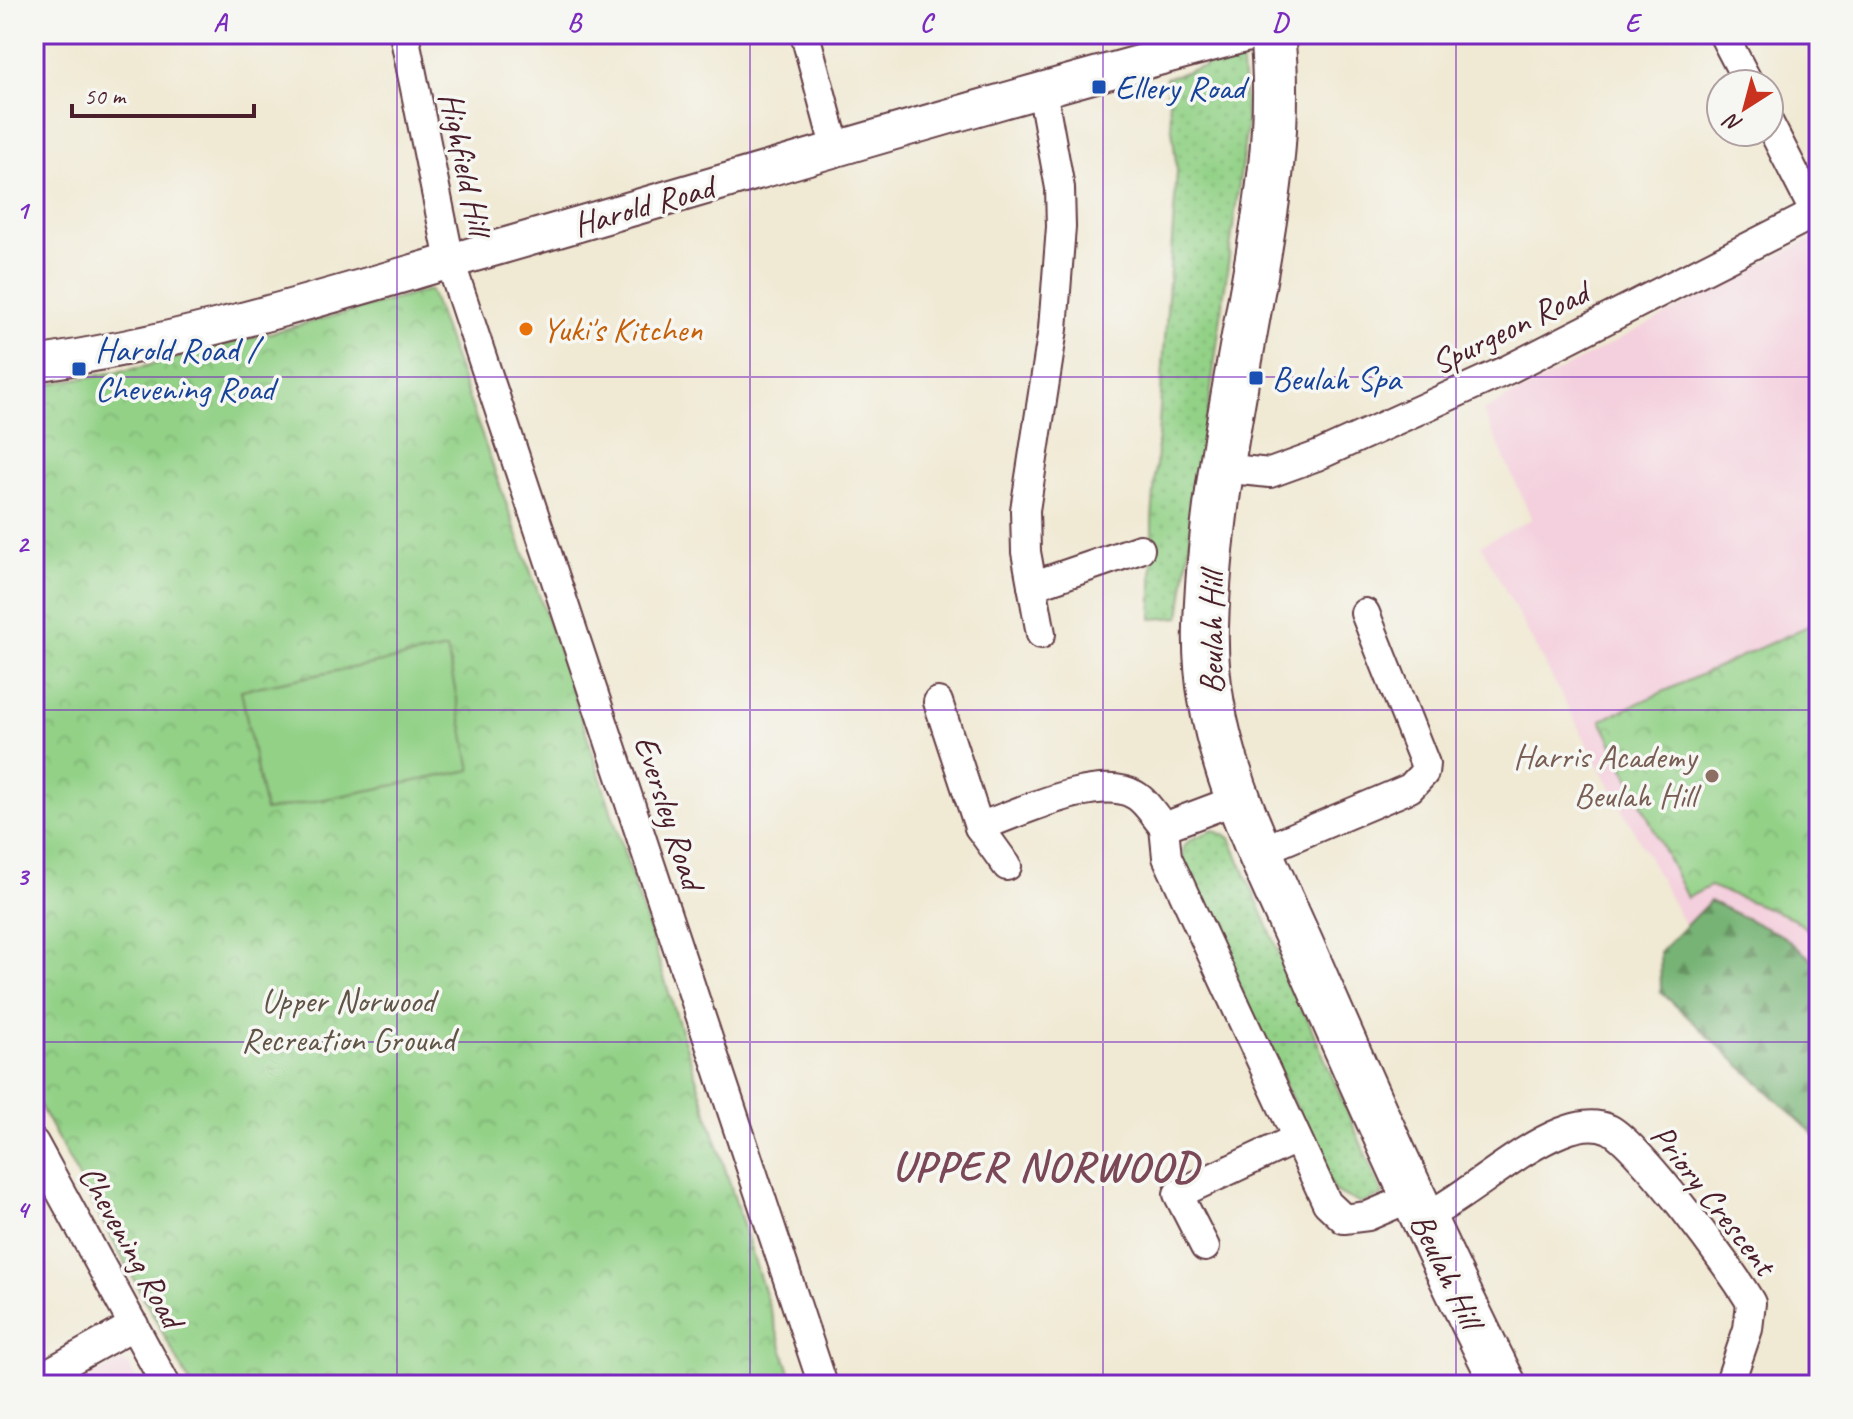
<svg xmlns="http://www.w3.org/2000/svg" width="1853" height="1419" viewBox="0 0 1853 1419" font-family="Caveat,sans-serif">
<defs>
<pattern id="grass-dots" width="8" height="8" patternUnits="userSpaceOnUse" patternTransform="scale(2)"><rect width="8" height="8" fill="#93d187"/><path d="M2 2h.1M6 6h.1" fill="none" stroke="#80b375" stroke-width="1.8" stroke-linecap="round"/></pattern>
<pattern id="forest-firs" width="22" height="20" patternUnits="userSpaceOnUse" patternTransform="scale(2)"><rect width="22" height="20" fill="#76b374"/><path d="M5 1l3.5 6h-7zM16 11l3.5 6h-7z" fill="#63915f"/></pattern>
<pattern id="park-crowns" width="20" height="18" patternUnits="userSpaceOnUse" patternTransform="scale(2)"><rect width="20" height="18" fill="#93d187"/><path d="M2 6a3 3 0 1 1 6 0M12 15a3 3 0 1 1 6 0" fill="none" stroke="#80b375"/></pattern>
</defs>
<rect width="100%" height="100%" fill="#f6f6f2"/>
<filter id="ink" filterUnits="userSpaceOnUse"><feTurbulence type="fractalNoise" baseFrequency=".0125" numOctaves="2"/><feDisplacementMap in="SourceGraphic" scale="16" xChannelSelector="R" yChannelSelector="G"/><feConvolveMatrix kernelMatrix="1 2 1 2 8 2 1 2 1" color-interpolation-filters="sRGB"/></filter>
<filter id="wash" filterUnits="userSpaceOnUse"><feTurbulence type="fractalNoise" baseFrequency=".006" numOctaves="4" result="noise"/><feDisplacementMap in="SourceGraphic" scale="32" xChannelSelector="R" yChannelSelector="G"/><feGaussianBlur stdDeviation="1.8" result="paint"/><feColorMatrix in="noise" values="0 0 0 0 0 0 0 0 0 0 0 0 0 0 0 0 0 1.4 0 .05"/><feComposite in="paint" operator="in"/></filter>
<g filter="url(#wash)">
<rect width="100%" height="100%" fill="#f0e9d3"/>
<g fill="#f4cfdd">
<path d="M 1819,234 L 1819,1099 L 1728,1006 L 1481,545 L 1532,519 L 1483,411 Z"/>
<path d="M 121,1362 L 128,1364 L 139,1385 L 73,1385 Z"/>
</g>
<g fill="url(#grass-dots)" stroke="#6e7859" stroke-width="2">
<path d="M 1241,55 L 1247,125 L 1180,617 L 1152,619 L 1152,520 L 1177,171 L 1166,78 Z"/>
<path d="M 1213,830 L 1230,838 L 1383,1195 L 1361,1204 L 1334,1191 L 1183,864 L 1183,848 L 1190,840 Z"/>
</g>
<path fill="url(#forest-firs)" stroke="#606950" stroke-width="2" d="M 1710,901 L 1783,936 L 1819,965 L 1819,1139 L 1661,992 L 1660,952 Z"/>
<g fill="url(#park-crowns)" stroke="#6e7859" stroke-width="2">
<path d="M 430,290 L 569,679 L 794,1385 L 191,1385 L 34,1095 L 34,387 L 143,367 Z"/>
<path d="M 1819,621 L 1819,939 L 1793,918 L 1710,886 L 1687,898 L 1601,720 Z"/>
</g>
<path fill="#93d187" stroke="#6e7859" stroke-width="2" d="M 447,649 L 471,770 L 265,811 L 241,690 Z"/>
</g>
<g filter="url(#ink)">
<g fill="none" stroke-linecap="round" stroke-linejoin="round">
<g stroke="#633d44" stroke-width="32">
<g id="minor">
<path d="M 404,34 L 450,261 L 823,1385"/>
<path d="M 805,34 L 836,150"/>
<path d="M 1723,34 L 1749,84"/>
<path d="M 1769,123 L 1815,213"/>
<path d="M 1221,468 L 1270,473 L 1317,456 L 1509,369 L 1819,211"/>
<path d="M 1032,586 L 1140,549"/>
<path d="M 1041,634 L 1026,552 L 1025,510 L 1053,329 L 1061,227 L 1060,188 L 1042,90"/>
<path d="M 938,702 L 979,827 L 1007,866"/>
<path d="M 979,827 C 1017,814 1099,773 1135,795 C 1146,801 1155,817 1164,827 L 1238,799"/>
<path d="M 1164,827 L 1167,857 L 1327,1203 L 1344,1219 L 1368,1216 L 1412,1197"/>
<path d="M 1261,851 L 1410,788 L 1424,773 L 1425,764 L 1365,613"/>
<path d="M 34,1143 L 166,1385"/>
<path d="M 1422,1219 C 1469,1195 1516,1150 1562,1132 C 1577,1126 1593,1122 1609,1129 C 1637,1142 1733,1271 1751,1303 L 1748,1329 L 1729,1385"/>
<path d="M 1205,1247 L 1178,1194 L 1296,1139"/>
<path d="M 34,1381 L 134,1325"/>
</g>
</g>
<g stroke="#633d44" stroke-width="38">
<path id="tertiary" d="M 34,364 C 185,342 335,294 482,252 C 737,179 991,101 1248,34"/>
</g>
<g stroke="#633d44" stroke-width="48">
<path id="primary" d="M 1272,34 C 1282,124 1266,215 1250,303 C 1231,411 1209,518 1206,627 C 1202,748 1263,856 1310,965 C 1371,1106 1435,1247 1504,1385"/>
</g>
<use href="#minor" stroke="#fff" stroke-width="28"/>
<use href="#tertiary" stroke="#fff" stroke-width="34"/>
<use href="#primary" stroke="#fff" stroke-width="44"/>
</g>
</g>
<path fill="none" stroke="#7b2cbf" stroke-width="2" stroke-opacity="0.55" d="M 397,34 L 397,1385M 750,34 L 750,1385M 1103,34 L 1103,1385M 1456,34 L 1456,1385M 34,377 L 1819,377M 34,710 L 1819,710M 34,1042 L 1819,1042"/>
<g fill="#1a4fb4" stroke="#f6f6f2" stroke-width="3">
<rect x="1091" y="79" width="16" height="16" rx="4"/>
<rect x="71" y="361" width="16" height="16" rx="4"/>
<rect x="1248" y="370" width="16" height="16" rx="4"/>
</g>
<circle fill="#e8710a" stroke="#f6f6f2" stroke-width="3" cx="526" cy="329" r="8"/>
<circle fill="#8d6e63" stroke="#f6f6f2" stroke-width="3" cx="1712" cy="776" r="8"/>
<g text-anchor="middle" stroke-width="7" stroke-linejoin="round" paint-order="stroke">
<g font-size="34" fill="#164399" stroke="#f6f6f2" text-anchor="start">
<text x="1115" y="99">Ellery Road</text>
<text x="95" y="361">Harold Road /<tspan x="95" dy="39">Chevening Road</tspan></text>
<text x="1272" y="390">Beulah Spa</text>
</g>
<g font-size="34" fill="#4a1f2b" stroke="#f6f6f2">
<text transform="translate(466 163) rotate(78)" y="12">Highfield Hill</text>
<text transform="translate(643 205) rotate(-16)" y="12">Harold Road</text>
<text transform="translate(1509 327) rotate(-26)" y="12">Spurgeon Road</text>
<text transform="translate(1211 633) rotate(-90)" y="12">Beulah Hill</text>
<text transform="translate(670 812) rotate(72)" y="12">Eversley Road</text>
<text transform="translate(1714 1199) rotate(52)" y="12">Priory Crescent</text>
<text transform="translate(132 1246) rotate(61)" y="12">Chevening Road</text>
<text transform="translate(1447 1270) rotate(64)" y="12">Beulah Hill</text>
</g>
<g font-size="34" fill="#c56008" stroke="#f6f6f2" text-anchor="start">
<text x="542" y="341">Yuki's Kitchen</text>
</g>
<g font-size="34" fill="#785e54" stroke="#f6f6f2" text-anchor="end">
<text x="1696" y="768">Harris Academy<tspan x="1696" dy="39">Beulah Hill</tspan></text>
</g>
<g font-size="34" fill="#605447" stroke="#f6f6f2">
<text x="348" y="1012">Upper Norwood<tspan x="348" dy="39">Recreation Ground</tspan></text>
</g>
<g font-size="42" font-weight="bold" letter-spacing="2" fill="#7b4857" stroke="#f6f6f2">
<text x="1046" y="1180">UPPER NORWOOD</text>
</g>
</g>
<rect width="1853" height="1419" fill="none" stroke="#f6f6f2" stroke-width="88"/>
<g transform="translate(1745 108) rotate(216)"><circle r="38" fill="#f6f6f2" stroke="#b1a0a2" stroke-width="2"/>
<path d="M0-6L14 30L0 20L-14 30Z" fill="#c8321e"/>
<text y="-12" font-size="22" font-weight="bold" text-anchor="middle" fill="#4a1f2b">N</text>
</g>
<path d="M72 104v12h182v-12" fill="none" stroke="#4a1f2b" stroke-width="4"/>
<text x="84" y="104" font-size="24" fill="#4a1f2b" stroke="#f6f6f2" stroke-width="6" paint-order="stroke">50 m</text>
<rect x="44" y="44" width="1765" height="1331" fill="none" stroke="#7b2cbf" stroke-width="3"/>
<g font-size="26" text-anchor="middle" font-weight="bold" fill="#7b2cbf">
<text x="220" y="31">A</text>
<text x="574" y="31">B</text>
<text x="926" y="31">C</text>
<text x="1280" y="31">D</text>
<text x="1632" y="31">E</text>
<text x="22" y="219">1</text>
<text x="22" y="552">2</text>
<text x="22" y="885">3</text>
<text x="22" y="1218">4</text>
</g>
</svg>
